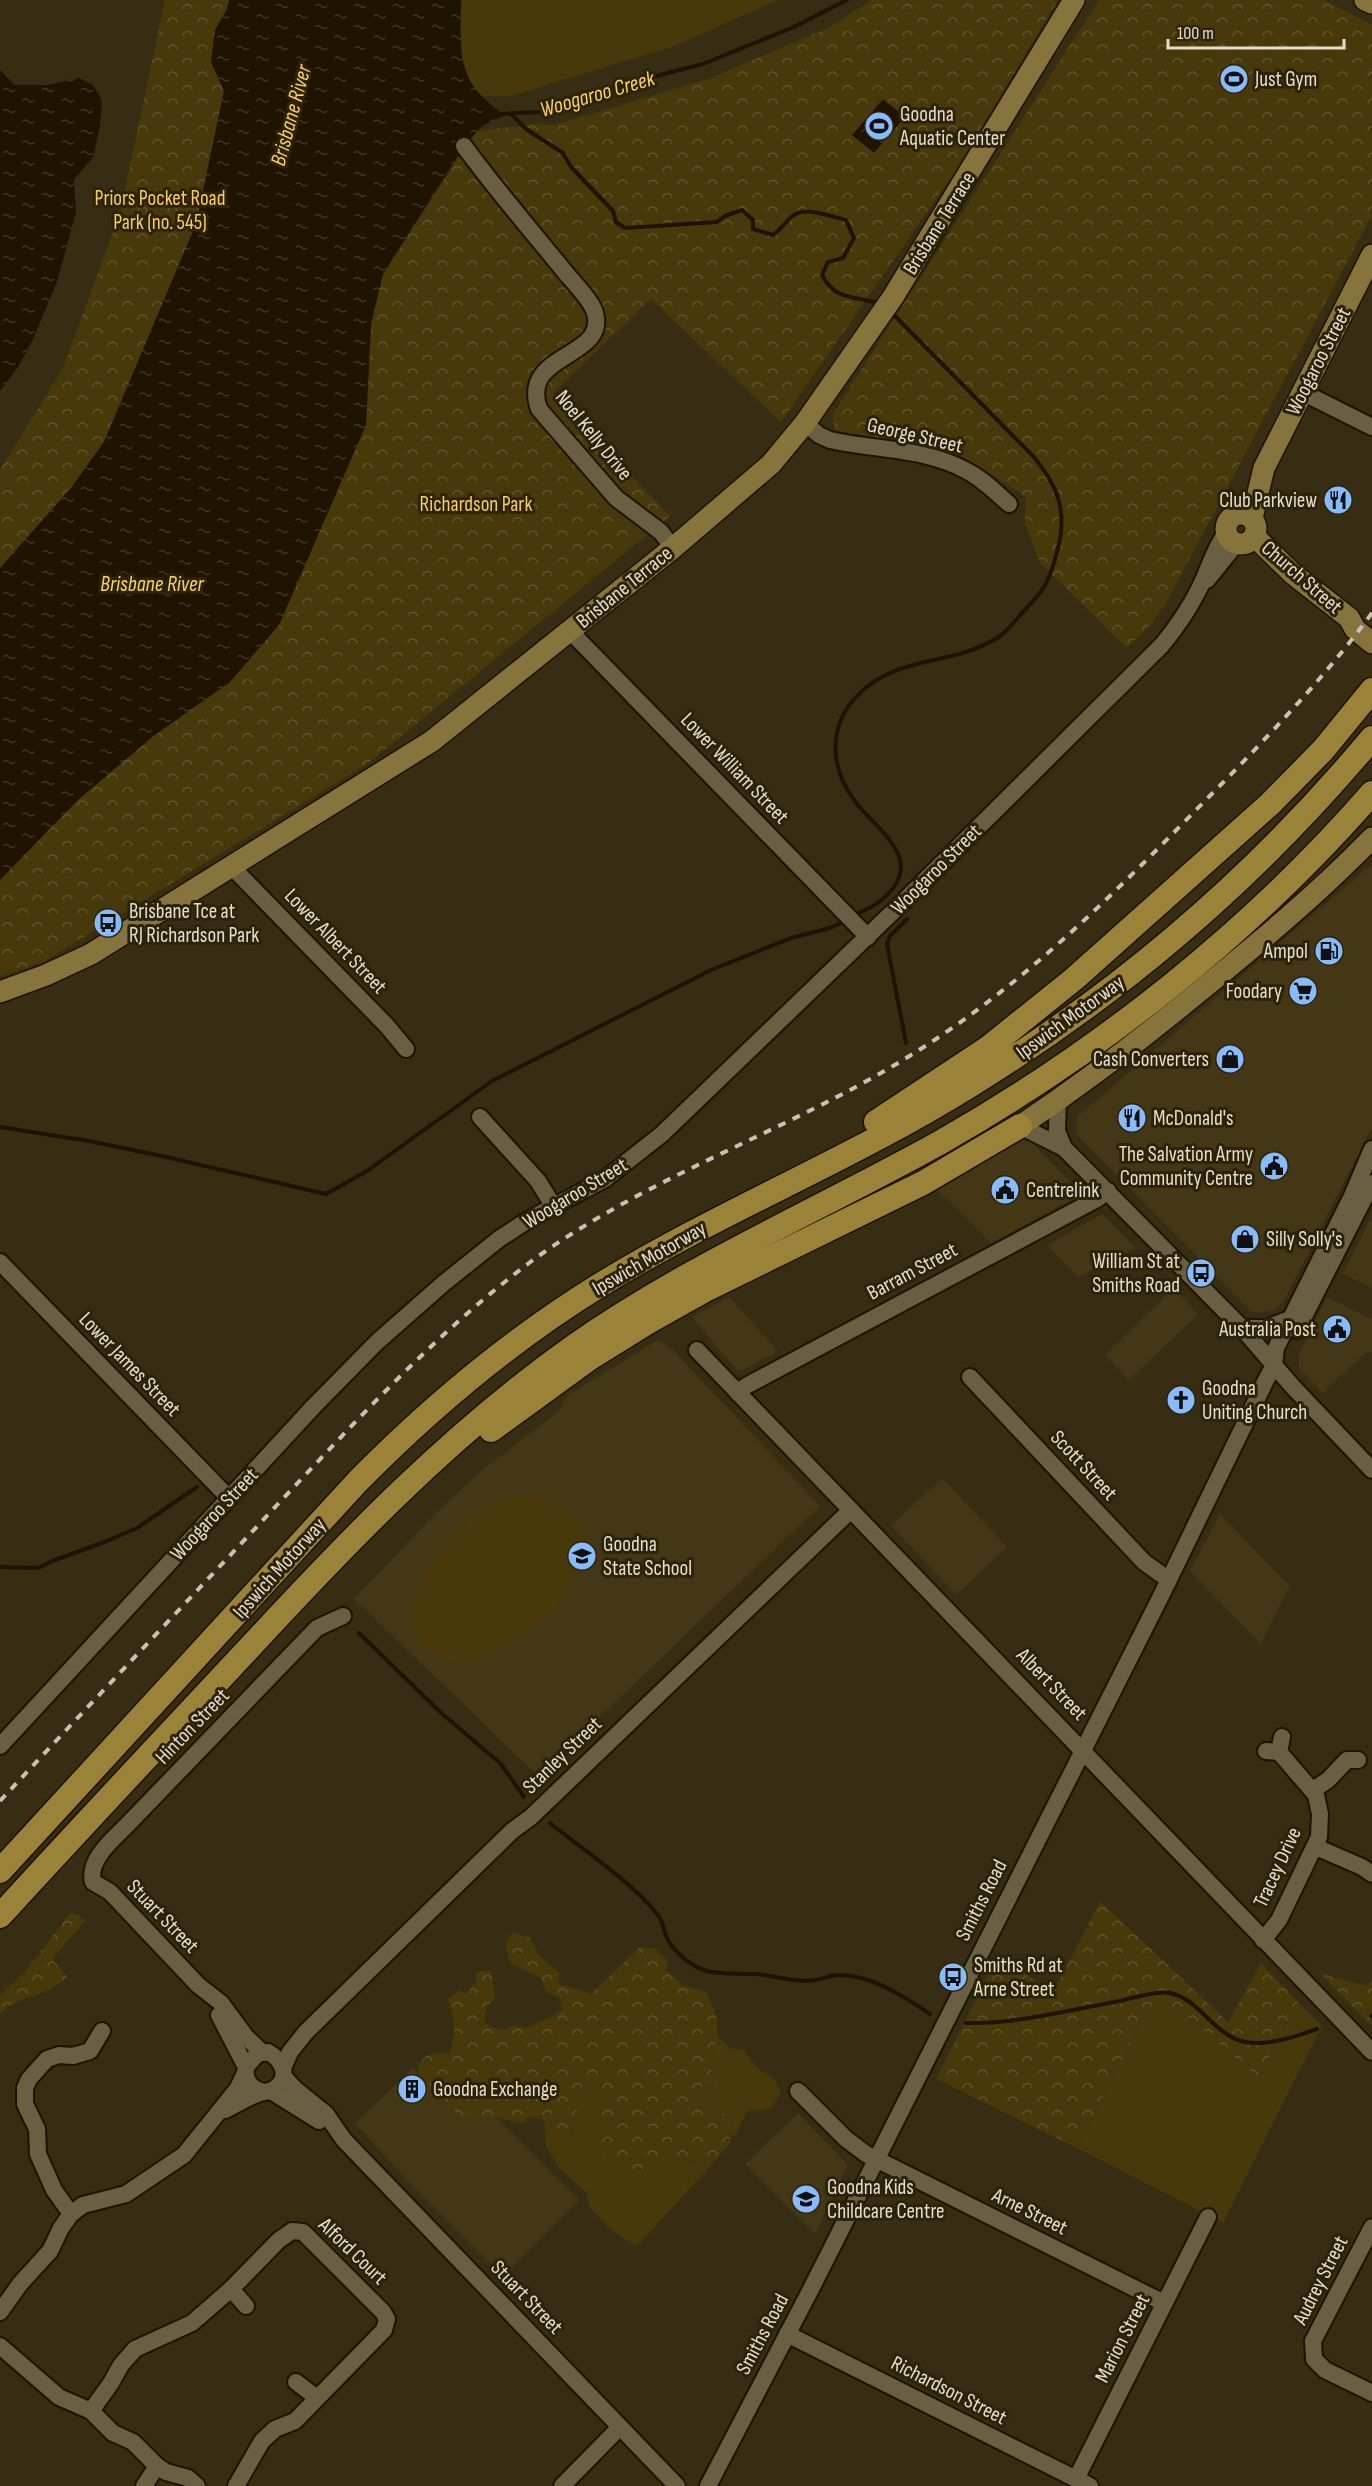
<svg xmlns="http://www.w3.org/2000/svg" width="1372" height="2486" viewBox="0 0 1372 2486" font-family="'Sofia Sans Condensed',sans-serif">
<defs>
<pattern id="forest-crowns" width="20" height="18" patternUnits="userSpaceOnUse" patternTransform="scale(1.5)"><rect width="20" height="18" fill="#48390a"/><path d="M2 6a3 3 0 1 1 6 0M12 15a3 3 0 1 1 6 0" fill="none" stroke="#62552c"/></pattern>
<pattern id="water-ripples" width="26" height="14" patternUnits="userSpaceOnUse" patternTransform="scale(1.5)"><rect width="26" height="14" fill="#1e1400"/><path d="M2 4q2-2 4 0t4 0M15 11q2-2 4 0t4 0" fill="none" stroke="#3f3624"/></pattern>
</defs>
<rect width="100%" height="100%" fill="#372d13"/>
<g fill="#433715">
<path d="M 1372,864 L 1372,1127 L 1284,1301 L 1275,1310 L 1259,1313 L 1251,1311 L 1077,1135 L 1077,1117 Z"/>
<path d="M 1028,1138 L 1082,1194 L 991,1243 L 935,1188 Z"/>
<path d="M 1103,1214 L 1135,1248 L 1078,1277 L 1047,1245 Z"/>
<path d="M 1372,1215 L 1372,1288 L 1343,1274 Z"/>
<path d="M 1174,1288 L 1198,1314 L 1129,1380 L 1105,1355 Z"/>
<path d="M 729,1297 L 778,1351 L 743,1370 L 736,1369 L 692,1317 Z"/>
<path d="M 1327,1297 L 1372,1319 L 1372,1352 L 1365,1353 L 1323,1393 L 1299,1368 L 1298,1357 Z"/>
<path d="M 658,1340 L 672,1349 L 820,1506 L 538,1776 L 354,1599 L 436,1513 L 475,1476 L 559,1411 L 567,1396 Z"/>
<path d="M 942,1478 L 1007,1547 L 957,1595 L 891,1526 Z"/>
<path d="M 1220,1514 L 1290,1586 L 1261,1644 L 1190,1571 Z"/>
<path d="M 413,2068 L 462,2119 L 480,2101 L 579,2200 L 503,2276 L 404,2177 L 355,2123 Z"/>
<path d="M 798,2113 L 848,2165 L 815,2234 L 745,2164 Z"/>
</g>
<g fill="#48390a">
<path d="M 461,0 L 778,0 L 672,47 L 510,96 L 480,96 C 457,66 461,36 461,0 Z"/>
<path d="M 535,1494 L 554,1503 L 582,1526 L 586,1542 L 586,1560 L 559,1604 L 538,1625 L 481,1659 L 462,1665 L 439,1659 L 423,1645 L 411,1622 L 412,1598 L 424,1572 L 458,1530 L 485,1505 L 514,1495 Z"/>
<path d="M 1298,2002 L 1322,2026 L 1223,2223 L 1077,2148 L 1145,2014 L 1182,2012 L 1258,2078 Z"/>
<path d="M 718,2037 L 732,2049 L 742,2049 L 760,2070 L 775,2080 L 781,2093 L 772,2107 L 760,2111 L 750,2109 C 740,2119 742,2127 734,2136 L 730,2135 L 732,2122 L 723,2113 L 708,2109 L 694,2088 L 713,2086 L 710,2060 Z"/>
<path d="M 586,2084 L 600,2084 L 603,2096 L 599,2133 L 608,2160 C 643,2161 678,2158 712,2164 L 641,2242 L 635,2246 L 607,2226 L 589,2206 L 587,2193 L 559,2168 L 546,2147 L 544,2119 L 549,2121 L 558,2140 L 573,2135 L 577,2092 Z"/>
</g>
<g fill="url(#forest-crowns)">
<path d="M 165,0 L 229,0 L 227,9 L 215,30 L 211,62 L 224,91 L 196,224 L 104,442 L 71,488 L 0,568 L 0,470 L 63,368 L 120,213 Z"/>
<path d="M 872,0 L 1058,0 L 954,173 L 781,422 L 651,299 L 553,393 L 670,516 L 367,764 L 43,962 L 0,977 L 0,880 L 75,802 L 151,738 L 366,425 L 371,324 L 383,274 L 476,131 L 534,124 L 555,125 L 711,78 L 830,27 Z"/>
<path d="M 1099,0 L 1323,0 L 1372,25 L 1372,215 L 1166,603 L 1150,625 L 1127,648 L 1040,563 L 1025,523 L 1025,496 L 962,456 L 834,430 L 833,414 Z"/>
<path d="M 1100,1901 L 1228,2022 L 1261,1963 L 1298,2002 L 1258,2078 L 1182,2012 L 1145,2014 L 1077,2148 L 936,2079 L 997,1958 L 1054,1991 Z"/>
<path d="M 71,1912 L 86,1920 L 52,1959 L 67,1977 C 49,1997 18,1995 0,2014 L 0,1995 L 25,1972 Z"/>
<path d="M 513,1932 L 530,1938 L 539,1955 L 559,1973 L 559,1984 L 591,1994 L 639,1948 L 655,1948 L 668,1961 L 665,1970 L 683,1985 L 707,1993 L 716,2016 L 718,2037 L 710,2060 L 713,2086 L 694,2088 L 707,2109 L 723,2113 L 732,2122 L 730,2143 L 712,2164 L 688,2160 L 681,2169 L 670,2161 L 653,2162 L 654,2172 L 643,2183 C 619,2174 600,2158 599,2131 C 598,2114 605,2100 600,2084 L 586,2084 L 577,2092 C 576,2109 579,2128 567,2141 L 558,2141 L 549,2121 L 531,2117 L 521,2123 C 499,2118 484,2113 462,2119 L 419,2074 L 418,2065 L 427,2055 L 450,2052 C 457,2033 455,2017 447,1999 L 459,1990 L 467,1994 L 476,1981 L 476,1972 L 491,1971 L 495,1999 L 487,2006 L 484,2022 L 499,2030 L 513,2026 L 527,2028 C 539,2021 552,2019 562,2010 L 559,1997 L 547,1993 L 540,1977 L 510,1963 L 505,1943 Z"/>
<path d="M 1321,1974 L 1368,1986 L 1372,1977 L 1372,2026 Z"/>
</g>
<g fill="url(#water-ripples)">
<path d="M 229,0 L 461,0 C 461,56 454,80 505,115 L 482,126 L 464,146 L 383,274 L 371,324 L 366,425 L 279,625 L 230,682 L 151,738 L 78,800 L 0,880 L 0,568 L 71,488 L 104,442 L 196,224 L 224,91 L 211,62 L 215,30 L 227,9 Z"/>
<path d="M 0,70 L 15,85 L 47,85 L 79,78 L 93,85 L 102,100 L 100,127 L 93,157 L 74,180 L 76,212 L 57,282 L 34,337 L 18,367 L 0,391 Z"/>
<path d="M 883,99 L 905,117 L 874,153 L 852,135 Z"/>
</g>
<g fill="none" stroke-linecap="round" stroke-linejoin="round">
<g stroke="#1e1400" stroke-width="4">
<path d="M 500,114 L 542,112 L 625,84 L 703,64 L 794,27 L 847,0"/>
<path d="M 512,115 L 526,129 L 563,153 L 571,167 L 613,211 L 616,222 L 625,228 L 717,222 L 725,216 L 742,210 L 753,220 L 753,229 L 773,235 C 782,229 787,219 794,215 C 807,206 832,217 846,220 L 854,238 L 843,258 L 828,262 L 822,275 C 835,301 856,296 879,303"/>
<path d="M 859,913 C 885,902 913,878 895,848 C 885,830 866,817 854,800 C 830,767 828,727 856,697 C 894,654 955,667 1000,636 C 1008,630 1015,621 1022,613 C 1044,590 1049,583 1057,552 C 1068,513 1059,487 1033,456 L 892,313"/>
<path d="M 906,1043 L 887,944 L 890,936 L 907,919"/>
<path d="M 0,1127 L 89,1141 L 166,1157 L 326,1194 L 367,1171 L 492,1081 L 711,970 L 791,938 L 830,928 L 845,921"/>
<path d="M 0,1567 L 38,1568 L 52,1561 L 102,1543 L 137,1528 L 197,1487"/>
<path d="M 359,1633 L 439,1711 L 501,1764 L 524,1797"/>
<path d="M 550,1823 C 583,1850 632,1882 658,1915 C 664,1923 663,1931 668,1940 C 675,1953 692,1967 707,1971 C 723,1975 740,1973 757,1974 C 776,1976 796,1983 816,1980 C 823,1979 831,1975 838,1975 C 870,1974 905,1997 930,2014"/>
<path d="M 1371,2016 L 1372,2016"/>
<path d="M 966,2023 C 1018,2024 1069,2010 1120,2001 C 1132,1998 1158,1990 1170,1993 C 1196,1999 1207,2022 1228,2035 C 1252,2052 1292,2038 1317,2029"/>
</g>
<g stroke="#1e1500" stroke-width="20">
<g id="minor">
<path d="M 464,146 C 496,190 531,230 565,272 C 573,282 592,301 595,313 C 608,359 519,352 539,409 L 616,498 L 661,532 L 673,548"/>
<path d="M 1302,392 L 1372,427"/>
<path d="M 805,423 L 819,435 L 830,440 C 874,450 925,448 965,470 C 982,478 995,492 1009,504"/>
<path d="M 1207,580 L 1236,544"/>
<path d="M 570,631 L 868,937"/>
<path d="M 231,866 L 387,1026 L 406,1049"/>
<path d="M 1058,1100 L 1057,1131 L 1064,1148 L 1242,1328 L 1293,1387 L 1372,1470"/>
<path d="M 480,1117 L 538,1181 L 554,1207"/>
<path d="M 1020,1126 L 1064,1148"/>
<path d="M 0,1262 L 229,1498"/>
<path d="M 1242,1328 L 1266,1328 L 1290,1319"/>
<path d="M 1297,1330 L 1372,1183"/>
<path d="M 697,1350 L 1372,2052"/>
<path d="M 970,1377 L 1144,1562 L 1169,1580"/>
<path d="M 738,1393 L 746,1386 L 1097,1199 L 1108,1191"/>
<path d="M 0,1746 L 314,1406 L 377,1342 L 444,1283 L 499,1239 L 528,1220 L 605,1179 L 662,1134 L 902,903 L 1162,645 C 1176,628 1189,609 1199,589 C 1209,570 1213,550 1226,533"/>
<path d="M 1266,1751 L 1279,1752 L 1282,1737"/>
<path d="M 1313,1790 L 1328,1780 L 1347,1760 L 1358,1760"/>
<path d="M 1316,1847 L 1362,1867 L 1372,1874"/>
<path d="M 1263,1940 L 1279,1920 L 1319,1837 L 1320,1814 L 1316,1795 L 1279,1752"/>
<path d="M 219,2015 L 246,2067"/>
<path d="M 263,2053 L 246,2037 L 221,2003 L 198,1985 L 110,1892 L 93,1882 C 87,1859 115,1838 129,1823 L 317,1628 L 343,1616"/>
<path d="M 284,2066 L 290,2052 L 306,2032 L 512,1831 L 531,1817 L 851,1510"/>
<path d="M 284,2077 L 295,2089 L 326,2114 L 344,2140 L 677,2486"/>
<path d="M 271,2091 L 319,2121"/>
<path d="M 798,2091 L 846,2139 L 866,2154 L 1164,2303"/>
<path d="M 225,2110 C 237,2104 248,2097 260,2093 C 265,2091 270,2092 274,2089 C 291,2079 283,2060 268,2052 L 257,2054 L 246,2067 C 244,2080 250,2088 263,2092"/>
<path d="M 71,2214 L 54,2190 L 38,2154 L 37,2129 L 25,2104 L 25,2088 L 29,2079 L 47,2059 L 59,2055 L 73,2056 L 90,2051 L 102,2031"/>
<path d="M 1372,2227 L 1313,2341 L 1314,2359 L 1325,2370 L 1372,2393"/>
<path d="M 231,2289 L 246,2306"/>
<path d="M 0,2312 L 20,2284 L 50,2251 L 61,2228 L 71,2214 L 83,2205 L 126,2194 L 184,2155 L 238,2088 L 245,2073"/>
<path d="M 787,2334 L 1090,2486"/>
<path d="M 0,2346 L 59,2397 L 91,2411 L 113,2433 L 133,2442 L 157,2466 L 166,2472 L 188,2478 L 197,2486"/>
<path d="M 296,2382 L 317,2398"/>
<path d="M 91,2411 L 111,2383 L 121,2365 L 135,2349 L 192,2323 L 231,2289 L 279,2240 L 292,2231 L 303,2232 L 383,2312 L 387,2319 L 384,2330 L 295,2421 L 275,2429 L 262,2441 L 236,2486"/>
<path d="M 1076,2479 L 1208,2217"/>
<path d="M 144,2486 L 157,2466"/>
<path d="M 562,2486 L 620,2427"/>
<path d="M 708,2486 L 811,2289 L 1159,1600 L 1266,1380 L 1274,1365 L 1276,1348 L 1352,1196 L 1372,1149"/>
</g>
</g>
<g stroke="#1e1500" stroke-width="24">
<g id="major">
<path d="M 1365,0 L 1372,3"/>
<circle cx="1241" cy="529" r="15"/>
<path d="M 1252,518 L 1264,468 L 1372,255"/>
<path d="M 1254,536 L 1293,574 L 1349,618 L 1355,629 L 1372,643"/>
<path d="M 0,992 L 46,975 L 91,954 L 432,741 L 673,548 L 771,464 L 805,423 L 893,297 L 1074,0"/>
<path d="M 1020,1126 C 1081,1085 1138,1042 1195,995 C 1256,945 1317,895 1372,838"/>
</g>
</g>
<g stroke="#1e1500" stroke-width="27">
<g id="highway">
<path d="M 876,1122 L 988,1048 L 1074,979 L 1270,804 L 1323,750 L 1372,690"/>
<path d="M 491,1430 L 590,1358 L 648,1322 L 705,1290 L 923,1183 L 1020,1126"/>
<path d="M 0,1871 L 358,1481 C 431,1407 511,1340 600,1285 C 719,1212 850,1160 969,1086 C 1122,992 1257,876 1372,738"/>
<path d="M 0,1916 C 83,1825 167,1736 251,1646 C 351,1538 452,1433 573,1347 C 688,1266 819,1210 941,1142 C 1101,1051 1251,932 1372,793"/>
</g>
</g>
<use href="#minor" stroke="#695f43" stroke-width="16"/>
<use href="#major" stroke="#87743d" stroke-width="21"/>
<use href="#highway" stroke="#9b8239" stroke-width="24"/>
<path stroke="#c9c2b1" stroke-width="4" stroke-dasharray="8 8" stroke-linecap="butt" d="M 0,1801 C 92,1702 185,1604 277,1505 C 357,1420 435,1334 529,1263 C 640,1181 774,1136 893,1066 C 1010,997 1100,908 1194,812 C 1257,748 1319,685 1372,613"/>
</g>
<defs>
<g id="stadium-disc" transform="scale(1.5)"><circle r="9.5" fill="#87bbfb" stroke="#2d2309"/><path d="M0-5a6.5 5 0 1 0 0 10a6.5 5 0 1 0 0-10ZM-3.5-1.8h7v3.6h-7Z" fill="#111"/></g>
<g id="restaurant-disc" transform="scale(1.5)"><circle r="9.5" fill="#87bbfb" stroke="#2d2309"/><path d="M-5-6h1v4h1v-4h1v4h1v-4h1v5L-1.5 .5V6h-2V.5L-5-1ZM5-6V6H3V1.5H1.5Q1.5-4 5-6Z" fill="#111"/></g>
<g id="bus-disc" transform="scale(1.5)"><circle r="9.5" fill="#87bbfb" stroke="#2d2309"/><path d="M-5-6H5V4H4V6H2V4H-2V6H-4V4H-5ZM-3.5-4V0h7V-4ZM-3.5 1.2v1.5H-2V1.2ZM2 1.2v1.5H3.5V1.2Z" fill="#111"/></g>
<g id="fuel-disc" transform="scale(1.5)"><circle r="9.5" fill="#87bbfb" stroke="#2d2309"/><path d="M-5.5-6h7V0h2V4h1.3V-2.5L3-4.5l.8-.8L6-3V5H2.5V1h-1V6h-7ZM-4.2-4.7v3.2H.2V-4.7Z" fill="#111"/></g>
<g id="supermarket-disc" transform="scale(1.5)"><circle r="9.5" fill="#87bbfb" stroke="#2d2309"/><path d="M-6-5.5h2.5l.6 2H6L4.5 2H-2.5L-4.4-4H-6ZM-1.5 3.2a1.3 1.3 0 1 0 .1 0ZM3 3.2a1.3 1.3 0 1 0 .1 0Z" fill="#111"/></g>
<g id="shop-disc" transform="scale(1.5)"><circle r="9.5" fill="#87bbfb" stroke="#2d2309"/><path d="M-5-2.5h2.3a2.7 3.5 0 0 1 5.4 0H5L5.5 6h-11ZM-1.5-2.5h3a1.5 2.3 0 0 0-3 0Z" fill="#111"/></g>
<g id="civic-disc" transform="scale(1.5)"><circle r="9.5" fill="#87bbfb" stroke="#2d2309"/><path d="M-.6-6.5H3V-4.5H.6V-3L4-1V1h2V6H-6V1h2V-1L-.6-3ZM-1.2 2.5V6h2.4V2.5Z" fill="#111"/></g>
<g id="church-disc" transform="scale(1.5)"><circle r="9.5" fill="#87bbfb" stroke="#2d2309"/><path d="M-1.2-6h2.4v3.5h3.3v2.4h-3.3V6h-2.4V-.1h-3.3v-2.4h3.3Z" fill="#111"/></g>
<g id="school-disc" transform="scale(1.5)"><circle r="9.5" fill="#87bbfb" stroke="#2d2309"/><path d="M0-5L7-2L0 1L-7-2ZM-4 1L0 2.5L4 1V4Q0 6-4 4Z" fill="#111"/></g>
<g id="building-disc" transform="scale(1.5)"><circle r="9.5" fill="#87bbfb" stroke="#2d2309"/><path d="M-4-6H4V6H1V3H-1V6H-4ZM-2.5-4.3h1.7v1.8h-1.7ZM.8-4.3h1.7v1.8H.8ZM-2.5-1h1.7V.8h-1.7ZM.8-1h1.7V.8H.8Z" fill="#111"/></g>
</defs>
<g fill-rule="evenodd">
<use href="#stadium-disc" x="1234" y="79"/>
<use href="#stadium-disc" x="879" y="126"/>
<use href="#restaurant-disc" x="1338" y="500"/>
<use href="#bus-disc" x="108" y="923"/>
<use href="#fuel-disc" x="1329" y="951"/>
<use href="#supermarket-disc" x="1303" y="991"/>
<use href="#shop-disc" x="1230" y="1059"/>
<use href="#restaurant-disc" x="1132" y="1118"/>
<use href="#civic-disc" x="1274" y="1166"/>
<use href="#civic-disc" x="1005" y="1190"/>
<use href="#shop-disc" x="1245" y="1239"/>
<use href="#bus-disc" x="1201" y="1273"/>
<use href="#civic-disc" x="1337" y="1329"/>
<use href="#church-disc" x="1181" y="1400"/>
<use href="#school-disc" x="582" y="1556"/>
<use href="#bus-disc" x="953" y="1977"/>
<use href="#building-disc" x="412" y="2089"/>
<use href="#school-disc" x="806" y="2199"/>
</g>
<g text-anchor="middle" stroke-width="6" stroke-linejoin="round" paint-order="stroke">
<g font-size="21" fill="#e4dece" stroke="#2d2309" text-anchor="start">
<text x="1255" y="86">Just Gym</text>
<text x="900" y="121">Goodna<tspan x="900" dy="24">Aquatic Center</tspan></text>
<text x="1317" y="507" text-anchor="end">Club Parkview</text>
<text x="129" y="918">Brisbane Tce at<tspan x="129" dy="24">RJ Richardson Park</tspan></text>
<text x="1308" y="958" text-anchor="end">Ampol</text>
<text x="1282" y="998" text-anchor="end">Foodary</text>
<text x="1209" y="1066" text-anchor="end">Cash Converters</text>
<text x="1153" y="1125">McDonald's</text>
<text x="1253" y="1161" text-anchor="end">The Salvation Army<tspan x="1253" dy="24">Community Centre</tspan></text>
<text x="1026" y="1197">Centrelink</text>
<text x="1266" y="1246">Silly Solly's</text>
<text x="1180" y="1268" text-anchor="end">William St at<tspan x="1180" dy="24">Smiths Road</tspan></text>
<text x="1316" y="1336" text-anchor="end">Australia Post</text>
<text x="1202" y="1395">Goodna<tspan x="1202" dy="24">Uniting Church</tspan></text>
<text x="603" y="1551">Goodna<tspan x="603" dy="24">State School</tspan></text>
<text x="974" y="1972">Smiths Rd at<tspan x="974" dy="24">Arne Street</tspan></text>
<text x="433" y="2096">Goodna Exchange</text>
<text x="827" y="2194">Goodna Kids<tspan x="827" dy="24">Childcare Centre</tspan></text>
</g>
<g font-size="21" fill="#f8ce54" stroke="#2d2309">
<text x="160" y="205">Priors Pocket Road<tspan x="160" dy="24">Park (no. 545)</tspan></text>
<text x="476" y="511">Richardson Park</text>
</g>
<g font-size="21" fill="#e4dece" stroke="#2d2309">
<text transform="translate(939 223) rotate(-58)" y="7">Brisbane Terrace</text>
<text transform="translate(1318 361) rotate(-63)" y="7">Woogaroo Street</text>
<text transform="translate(594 435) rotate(51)" y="7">Noel Kelly Drive</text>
<text transform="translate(915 435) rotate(13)" y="7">George Street</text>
<text transform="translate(1302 577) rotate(41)" y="7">Church Street</text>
<text transform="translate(624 587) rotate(-39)" y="7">Brisbane Terrace</text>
<text transform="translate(735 768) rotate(46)" y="7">Lower William Street</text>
<text transform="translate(936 869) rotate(-45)" y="7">Woogaroo Street</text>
<text transform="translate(336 941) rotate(46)" y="7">Lower Albert Street</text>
<text transform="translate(1070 1017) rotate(-36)" y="7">Ipswich Motorway</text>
<text transform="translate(575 1193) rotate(-31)" y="7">Woogaroo Street</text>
<text transform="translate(649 1258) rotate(-30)" y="7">Ipswich Motorway</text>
<text transform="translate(912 1271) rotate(-28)" y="7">Barram Street</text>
<text transform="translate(130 1364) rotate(46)" y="7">Lower James Street</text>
<text transform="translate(1084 1465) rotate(47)" y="7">Scott Street</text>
<text transform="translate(214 1514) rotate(-47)" y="7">Woogaroo Street</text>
<text transform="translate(279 1568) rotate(-48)" y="7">Ipswich Motorway</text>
<text transform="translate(1052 1684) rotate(46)" y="7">Albert Street</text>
<text transform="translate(192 1726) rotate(-46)" y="7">Hinton Street</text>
<text transform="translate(562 1755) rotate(-44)" y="7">Stanley Street</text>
<text transform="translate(1277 1867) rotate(-65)" y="7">Tracey Drive</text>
<text transform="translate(981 1900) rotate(-63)" y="7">Smiths Road</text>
<text transform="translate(163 1916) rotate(46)" y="7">Stuart Street</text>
<text transform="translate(1030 2211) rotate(26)" y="7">Arne Street</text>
<text transform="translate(353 2251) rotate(44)" y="7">Alford Court</text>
<text transform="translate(1320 2280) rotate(-63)" y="7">Audrey Street</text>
<text transform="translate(527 2297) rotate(46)" y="7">Stuart Street</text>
<text transform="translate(762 2334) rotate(-62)" y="7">Smiths Road</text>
<text transform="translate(1122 2338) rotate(-63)" y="7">Marion Street</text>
<text transform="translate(949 2390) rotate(27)" y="7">Richardson Street</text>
</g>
<g font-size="22" font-style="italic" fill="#fcd158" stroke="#2d2309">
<text transform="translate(597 93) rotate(-16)" y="8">Woogaroo Creek</text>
<text transform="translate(290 115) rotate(-75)" y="8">Brisbane River</text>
<text x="152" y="591">Brisbane River</text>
</g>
</g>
<path d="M1168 39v9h176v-9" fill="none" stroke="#e4dece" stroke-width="3"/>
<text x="1177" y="39" font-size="18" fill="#e4dece" stroke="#2d2309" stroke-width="4.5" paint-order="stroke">100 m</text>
</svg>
